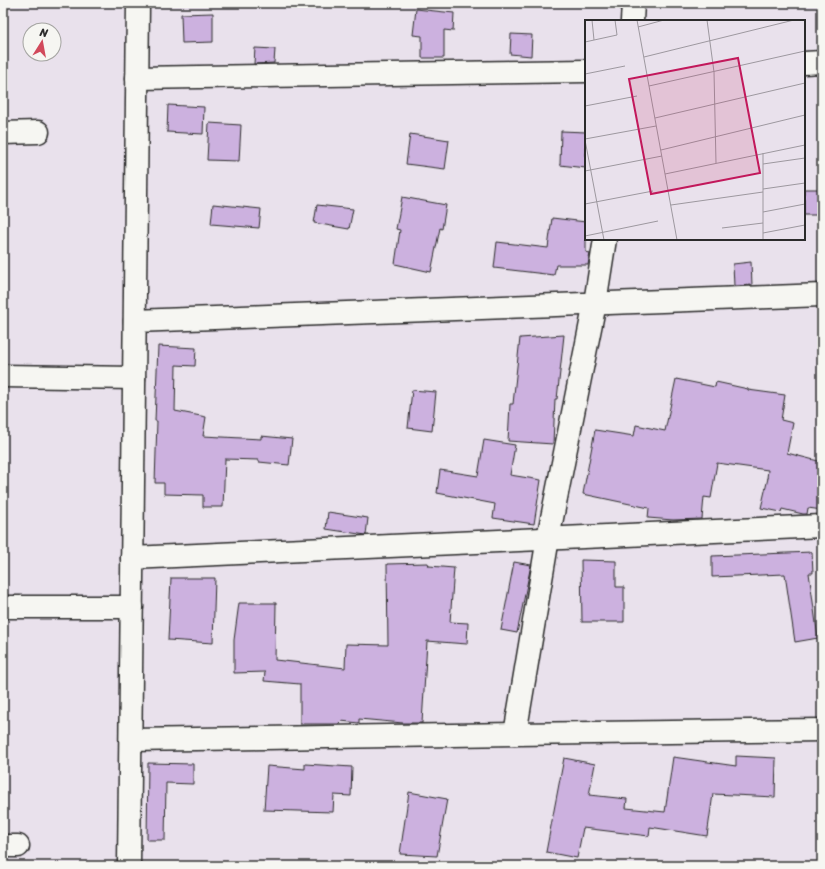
<svg xmlns="http://www.w3.org/2000/svg" width="825" height="869" viewBox="0 0 825 869" font-family="Sriracha,sans-serif">
<rect width="100%" height="100%" fill="#e9e1ec"/>
<filter id="ink" filterUnits="userSpaceOnUse"><feTurbulence type="fractalNoise" baseFrequency=".025" numOctaves="2"/><feDisplacementMap in="SourceGraphic" scale="8" xChannelSelector="R" yChannelSelector="G"/><feConvolveMatrix kernelMatrix="1 2 1 2 8 2 1 2 1" color-interpolation-filters="sRGB"/></filter>
<g filter="url(#ink)">
<g fill="#ccb1df" stroke="#2b2b2b">
<path d="M 416,9 L 454,13 L 453,31 L 444,30 L 444,58 L 422,58 L 422,36 L 413,35 Z"/>
<path d="M 213,13 L 213,42 L 182,43 L 181,14 Z"/>
<path d="M 511,34 L 532,35 L 531,56 L 510,54 Z"/>
<path d="M 255,48 L 275,49 L 274,63 L 254,64 Z"/>
<path d="M 168,105 L 204,107 L 203,134 L 167,132 Z"/>
<path d="M 209,123 L 241,125 L 239,161 L 207,160 Z"/>
<path d="M 561,131 L 586,132 L 586,168 L 560,165 Z"/>
<path d="M 410,134 L 449,140 L 445,169 L 406,164 Z"/>
<path d="M 804,189 L 822,189 L 821,215 L 804,215 Z"/>
<path d="M 402,197 L 446,205 L 442,229 L 440,228 L 431,272 L 395,264 L 400,230 L 396,229 Z"/>
<path d="M 213,204 L 261,209 L 259,228 L 211,224 Z"/>
<path d="M 317,205 L 353,209 L 349,229 L 314,223 Z"/>
<path d="M 552,218 L 586,222 L 586,252 L 590,253 L 588,265 L 556,265 L 554,275 L 494,268 L 497,242 L 548,248 Z"/>
<path d="M 751,262 L 752,285 L 734,286 L 733,264 Z"/>
<path d="M 564,335 L 557,399 L 555,399 L 553,444 L 508,441 L 510,404 L 513,404 L 520,338 Z"/>
<path d="M 158,346 L 196,348 L 195,366 L 176,365 L 175,411 L 206,417 L 203,436 L 261,439 L 261,436 L 292,439 L 289,465 L 259,462 L 259,460 L 225,459 L 223,507 L 203,507 L 203,495 L 164,494 L 164,483 L 155,483 L 157,421 L 155,421 Z"/>
<path d="M 676,379 L 715,387 L 716,382 L 748,389 L 748,390 L 785,395 L 781,420 L 793,423 L 787,453 L 822,462 L 822,510 L 808,508 L 807,514 L 803,514 L 782,509 L 781,512 L 761,508 L 768,478 L 767,478 L 768,470 L 717,463 L 711,498 L 704,497 L 702,519 L 673,520 L 648,518 L 649,508 L 583,494 L 595,430 L 634,436 L 636,425 L 665,431 Z"/>
<path d="M 412,390 L 436,392 L 432,431 L 408,428 Z"/>
<path d="M 484,440 L 515,445 L 510,475 L 541,480 L 534,524 L 493,518 L 495,504 L 437,493 L 440,470 L 478,476 Z"/>
<path d="M 328,512 L 368,518 L 366,535 L 326,529 Z"/>
<path d="M 812,552 L 813,573 L 809,573 L 818,638 L 795,642 L 785,574 L 712,577 L 712,556 Z"/>
<path d="M 581,560 L 616,561 L 616,587 L 624,587 L 624,622 L 582,622 Z"/>
<path d="M 514,562 L 531,565 L 517,633 L 501,630 Z"/>
<path d="M 428,563 L 429,566 L 454,568 L 450,622 L 468,623 L 467,644 L 427,641 L 422,723 L 403,723 L 359,719 L 359,723 L 341,721 L 340,724 L 300,724 L 300,684 L 264,681 L 265,672 L 234,673 L 234,640 L 239,603 L 276,603 L 275,660 L 345,668 L 346,644 L 388,645 L 387,564 Z"/>
<path d="M 171,578 L 215,578 L 213,643 L 168,640 Z"/>
<path d="M 736,756 L 776,758 L 775,797 L 713,794 L 707,836 L 650,827 L 649,836 L 583,828 L 577,858 L 546,852 L 564,758 L 595,764 L 589,795 L 627,799 L 626,808 L 665,812 L 673,757 L 736,766 Z"/>
<path d="M 148,763 L 193,764 L 193,784 L 166,783 L 165,840 L 147,840 Z"/>
<path d="M 305,764 L 352,767 L 351,796 L 334,795 L 333,812 L 264,810 L 267,766 L 305,769 Z"/>
<path d="M 409,792 L 447,799 L 437,856 L 400,854 Z"/>
</g>
<g fill="none" stroke-linecap="round" stroke-linejoin="round">
<g stroke="#2b2b2b" stroke-width="25">
<g id="minor">
<path d="M 632,21 L 633,3"/>
<path d="M 804,63 L 822,62"/>
<path d="M 137,78 L 586,71"/>
<path d="M 3,133 L 38,132"/>
<path d="M 135,321 L 822,295"/>
<path d="M 3,376 L 134,378"/>
<path d="M 132,558 L 822,526"/>
<path d="M 3,607 L 132,607"/>
<path d="M 515,734 L 548,538 L 595,303 L 605,239"/>
<path d="M 131,740 L 515,734 L 822,730"/>
<path d="M 3,846 L 18,846"/>
<path d="M 129,866 L 138,3"/>
</g>
</g>
<use href="#minor" stroke="#f6f6f2" stroke-width="22"/>
</g>
</g>
<g transform="translate(585 20)">
<rect width="220" height="220" fill="#e9e1ec"/>
<path fill="none" stroke="#9d989f" stroke-width="1" d="M 7,0 L 9,20M 52,0 L 92,220M 122,0 L 129,52 L 131,143M 53,7 L 79,0M 0,22 L 32,15 L 30,0M 59,37 L 209,0M 0,54 L 40,46M 64,66 L 220,31M 0,86 L 52,76M 70,98 L 220,63M 0,119 L 71,106M 0,120 L 19,220M 76,130 L 220,95M 178,133 L 178,220M 178,144 L 220,138M 0,151 L 77,136M 80,154 L 220,125M 178,169 L 220,163M 0,184 L 68,171M 86,185 L 178,172M 178,192 L 220,184M 137,208 L 178,203M 178,213 L 220,205M 0,216 L 73,201"/>
<path fill="#c2185b" fill-opacity="0.15" stroke="#c2185b" stroke-width="2" d="M 153,38 L 175,153 L 66,174 L 44,59 Z"/>
<rect width="220" height="220" fill="none" stroke="#2b2b2b" stroke-width="2"/>
</g>
<rect width="825" height="869" fill="none" stroke="#f6f6f2" stroke-width="16"/>
<rect x="8" y="8" width="809" height="853" fill="none" stroke="#2b2b2b" stroke-width="1.5" filter="url(#ink)"/>
<g transform="translate(42 42) rotate(11)"><circle r="19" fill="#f6f6f2" stroke="#a5a5a2"/>
<path d="M0-3L7 15L0 10L-7 15Z" fill="#d1495b"/>
<text y="-6" font-size="11" font-weight="bold" text-anchor="middle" fill="#2b2b2b">N</text>
</g>
</svg>
